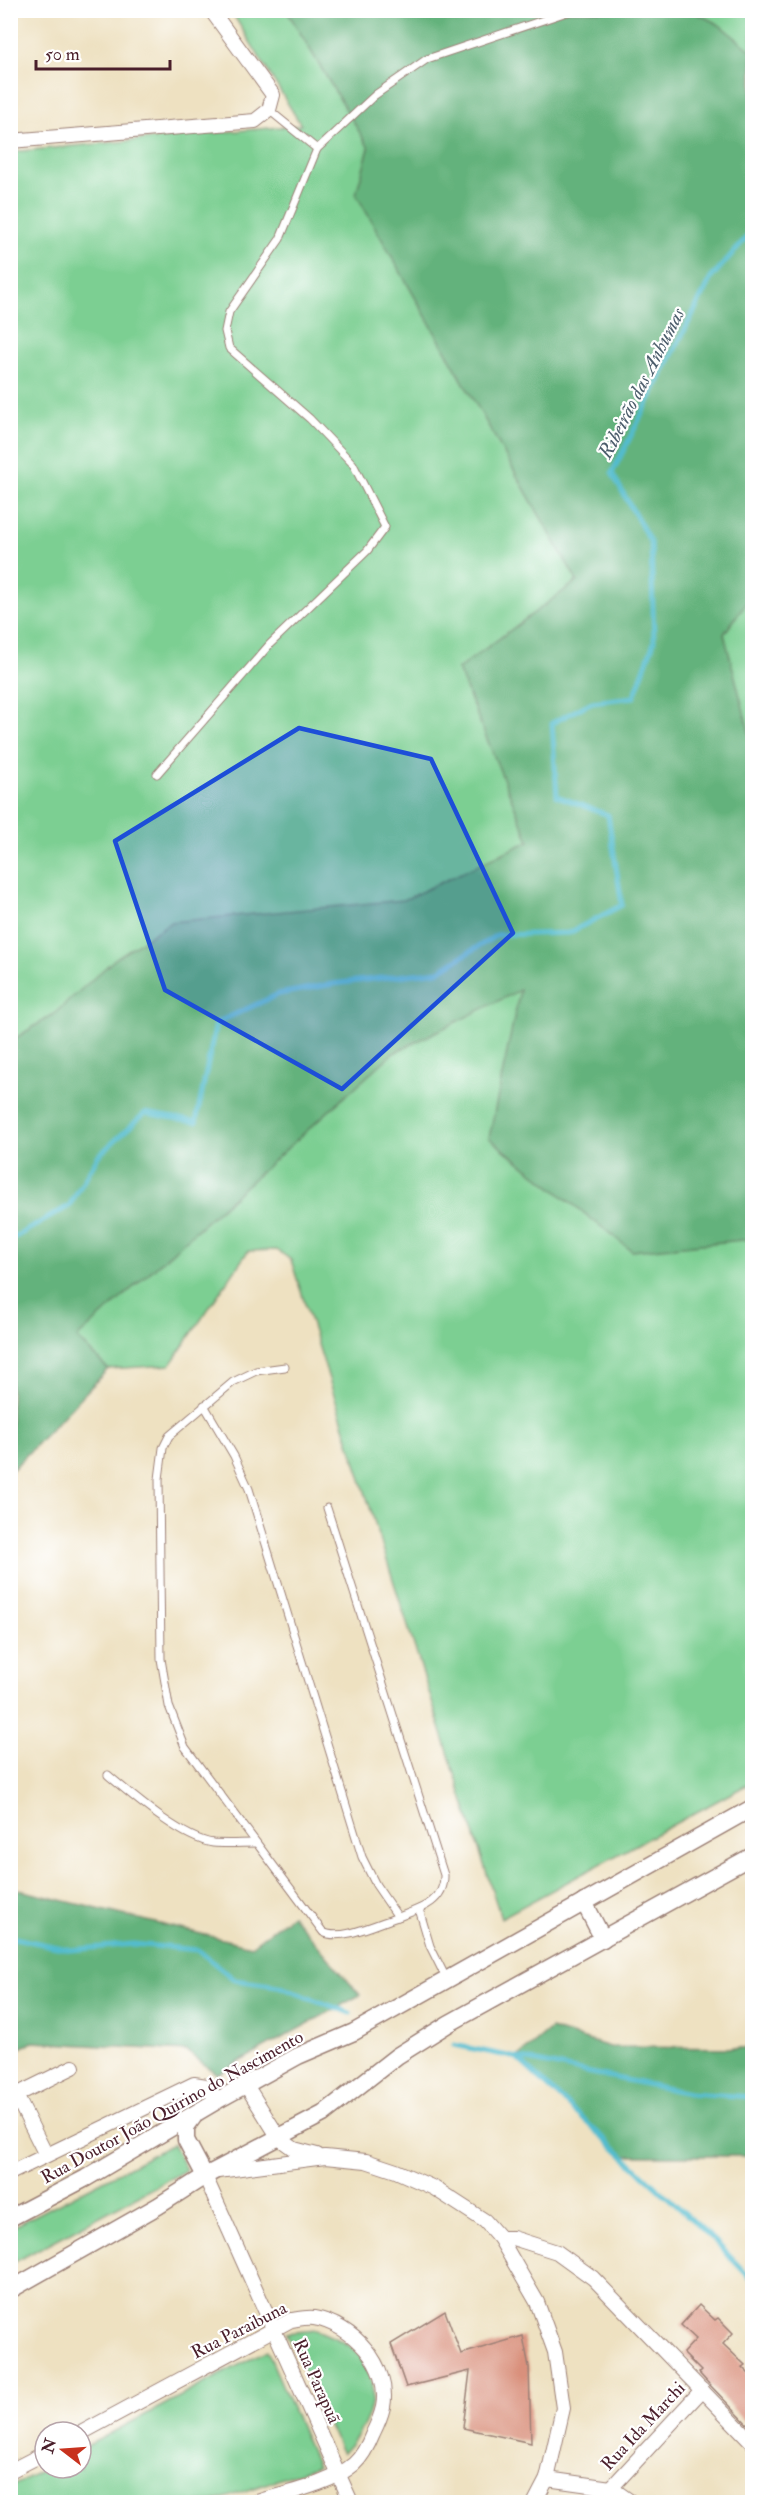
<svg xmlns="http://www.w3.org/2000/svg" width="763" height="2513" viewBox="0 0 763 2513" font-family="'IM FELL Double Pica',serif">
<rect width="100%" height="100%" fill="#fff"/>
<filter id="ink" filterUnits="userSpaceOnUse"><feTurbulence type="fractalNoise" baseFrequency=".0167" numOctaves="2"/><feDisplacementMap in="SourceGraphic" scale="12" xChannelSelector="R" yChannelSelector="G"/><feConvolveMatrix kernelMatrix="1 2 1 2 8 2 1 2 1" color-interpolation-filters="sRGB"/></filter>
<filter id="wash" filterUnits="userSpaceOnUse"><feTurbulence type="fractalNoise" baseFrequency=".008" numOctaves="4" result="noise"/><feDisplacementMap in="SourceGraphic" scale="24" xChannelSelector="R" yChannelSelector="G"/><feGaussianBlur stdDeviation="1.35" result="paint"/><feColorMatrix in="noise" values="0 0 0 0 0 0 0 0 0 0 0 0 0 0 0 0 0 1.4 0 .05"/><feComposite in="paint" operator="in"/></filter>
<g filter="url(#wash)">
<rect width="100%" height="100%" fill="#eee1c1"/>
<g fill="#7bcf92" stroke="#62775e" stroke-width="1.5">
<path d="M 231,11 L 752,11 L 752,1782 L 501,1918 L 291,1260 L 277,1250 L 248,1251 L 170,1365 L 108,1369 L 11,1275 L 10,152 L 301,125 Z"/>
<path d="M 173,2144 L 186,2170 L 11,2264 L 11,2228 Z"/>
<path d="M 316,2330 C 331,2336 348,2343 360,2355 C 363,2358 364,2364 366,2367 C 382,2399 365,2431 342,2454 L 286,2333 Z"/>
<path d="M 267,2350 L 317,2466 L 213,2502 L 11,2502 L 11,2487 L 46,2468 L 81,2468 L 81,2449 Z"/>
</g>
<g fill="#64b27c" stroke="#576854" stroke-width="1.5">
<path d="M 287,11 L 692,11 L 718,24 L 752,51 L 752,595 L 724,634 L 752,743 L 752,1239 L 632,1251 L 489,1138 L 520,990 L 392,1054 L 77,1338 L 108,1369 L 11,1471 L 11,1041 L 54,1014 L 116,958 L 171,922 L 404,900 L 529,841 L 458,669 L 577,581 L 356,194 L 369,148 Z"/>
<path d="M 11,1888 L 251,1946 L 292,1915 L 360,1995 L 217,2074 L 186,2051 L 33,2042 L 11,2053 Z"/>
<path d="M 551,2029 L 610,2047 L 752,2048 L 752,2156 L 623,2156 L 517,2058 Z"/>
</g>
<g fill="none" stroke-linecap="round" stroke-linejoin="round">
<g stroke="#52bcce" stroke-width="5">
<path d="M 10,1240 L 69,1206 L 98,1156 L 145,1113 L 196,1122 L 216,1023 L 279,994 L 333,984 L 439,971 L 497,935 L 569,933 L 622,905 L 608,815 L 557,796 L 552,723 L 592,702 L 634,697 L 654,642 L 651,543 L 612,473 L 711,278 L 752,231"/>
<path d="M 10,1937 L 71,1950 L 133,1944 L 198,1950 L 235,1980 L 278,1986 L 350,2013"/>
<path d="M 454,2045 L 689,2093 L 752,2097"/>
<path d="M 517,2058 L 714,2240 L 752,2280"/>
</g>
</g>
<g id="blocks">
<g fill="#d9907c">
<path d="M 699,2305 L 715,2320 L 718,2318 L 733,2333 L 723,2344 L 745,2365 L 742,2367 L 753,2378 L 753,2430 L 709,2384 L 699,2373 L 701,2371 L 683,2353 L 696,2339 L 681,2325 Z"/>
<path d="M 445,2311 L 461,2354 L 523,2336 L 529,2367 L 531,2443 L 463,2428 L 470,2371 L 406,2387 L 391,2344 Z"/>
</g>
</g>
</g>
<g filter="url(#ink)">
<use href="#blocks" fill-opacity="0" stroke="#9c8076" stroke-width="1.5"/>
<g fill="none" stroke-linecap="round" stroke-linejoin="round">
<g stroke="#9c8076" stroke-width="9">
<g id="service">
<path d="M 269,110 L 317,149"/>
<path d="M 157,774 L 270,644 L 367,551 L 385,527 L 353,464 L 310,419 L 229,348 L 225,331 L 229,312 L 280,239 L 317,149 L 375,95 L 427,59 L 573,10"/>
<path d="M 285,1367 L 256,1371 L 233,1382 L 169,1436 L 163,1448 L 159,1479 L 161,1659 L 169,1706 L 185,1747 L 323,1932 C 340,1942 379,1923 398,1917"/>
<path d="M 204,1405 L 234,1456 L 249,1489 L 362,1857 L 376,1885 L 398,1917 C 420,1909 445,1902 444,1875 L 327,1508"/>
<path d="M 108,1775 C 133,1796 181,1838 213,1843 C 227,1844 242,1843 256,1843"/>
<path d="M 419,1909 L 430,1946 L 446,1978"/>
</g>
</g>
<g stroke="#9c8076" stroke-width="16">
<g id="minor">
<path d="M 10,141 L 255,121 L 269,110 L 273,95 L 211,10"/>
<path d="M 246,2085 L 279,2138 L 294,2149 L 317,2155"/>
<path d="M 16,2095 L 46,2155"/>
<path d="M 10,2098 L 73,2067"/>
<path d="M 218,2171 L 325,2157 L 366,2161 L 396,2171 L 434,2188 L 485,2221 L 500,2238 L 537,2302 L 555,2352 L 563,2408 L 547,2479 L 535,2502"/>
<path d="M 10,2173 L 194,2084 L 206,2086 L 218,2100"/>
<path d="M 205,2176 L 351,2502"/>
<path d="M 500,2238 L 513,2238 L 557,2252 L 593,2278 L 752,2442"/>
<path d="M 81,2433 L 291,2320 C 298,2319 307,2317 314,2318 C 352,2324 391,2366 383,2407 C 381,2416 377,2425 373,2433 C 369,2443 363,2456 354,2464 C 331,2484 286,2493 257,2502"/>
<path d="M 10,2471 L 45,2453"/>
<path d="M 547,2479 L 611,2488 L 631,2502"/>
<path d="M 611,2488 L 702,2390"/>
</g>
</g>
<g stroke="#9c8076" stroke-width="19">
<g id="tertiary">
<path d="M 584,1902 L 603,1939"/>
<path d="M 194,2116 L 186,2127 L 186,2140 L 205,2176"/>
<path d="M 10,2218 L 86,2178 L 218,2100 L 298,2056 L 354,2032 L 752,1808"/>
<path d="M 10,2290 L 158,2206 L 205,2176 L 323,2114 L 397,2056 L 448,2024 L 752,1856"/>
</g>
</g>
<use href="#service" stroke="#fff" stroke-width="7"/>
<use href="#minor" stroke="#fff" stroke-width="14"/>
<use href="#tertiary" stroke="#fff" stroke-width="16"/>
</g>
</g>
<path fill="#1d4ed8" fill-opacity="0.2" stroke="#1d4ed8" stroke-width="4.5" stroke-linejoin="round" d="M 299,728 L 431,759 L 513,933 L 342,1089 L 165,990 L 115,841 Z"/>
<g text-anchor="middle" stroke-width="4.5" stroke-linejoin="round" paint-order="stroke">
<g font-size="18" fill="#4a1f2b" stroke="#fff">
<text transform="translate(172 2107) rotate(-29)" y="6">Rua Doutor João Quirino do Nascimento</text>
<text transform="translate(239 2330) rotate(-27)" y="6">Rua Paraibuna</text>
<text transform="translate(317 2381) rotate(66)" y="6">Rua Parapuã</text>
<text transform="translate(643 2426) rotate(-47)" y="6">Rua Ida Marchi</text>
</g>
<g font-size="20" font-style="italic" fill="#4d5e6c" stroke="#fff">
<text transform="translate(641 383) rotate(-63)" y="7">Ribeirão das Anhumas</text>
</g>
</g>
<rect width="763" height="2513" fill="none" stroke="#fff" stroke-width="36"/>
<g transform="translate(63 2450) rotate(287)"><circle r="28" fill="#ffffff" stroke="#b7a5aa" stroke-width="1.5"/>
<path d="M0-4.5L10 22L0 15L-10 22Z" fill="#c8321e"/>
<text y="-9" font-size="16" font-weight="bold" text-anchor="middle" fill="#4a1f2b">N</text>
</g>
<path d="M36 60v9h134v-9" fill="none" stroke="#4a1f2b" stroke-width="3"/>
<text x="45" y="60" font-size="18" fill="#4a1f2b" stroke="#ffffff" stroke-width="4.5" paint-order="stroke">50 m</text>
</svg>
